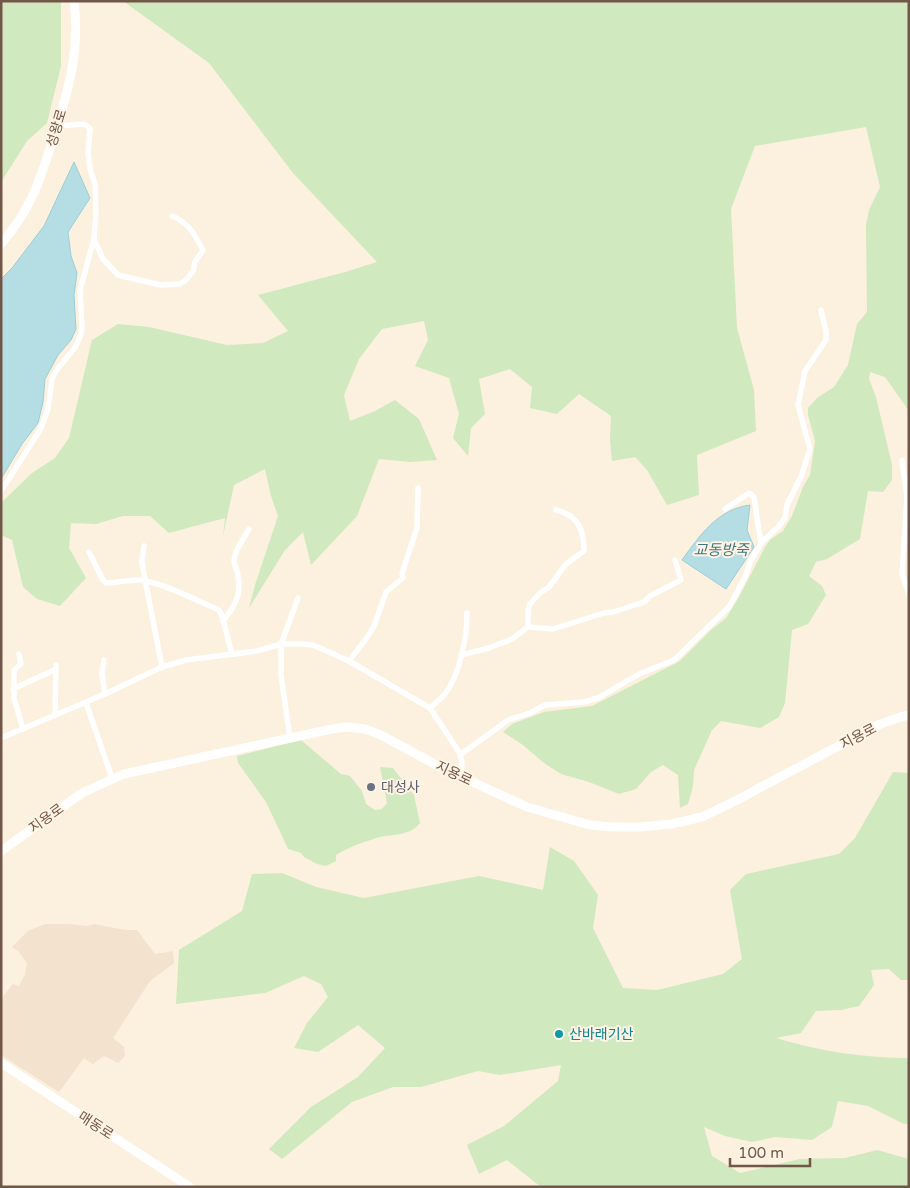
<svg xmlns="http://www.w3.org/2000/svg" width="910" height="1188" viewBox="0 0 910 1188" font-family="'Varela Round','Noto Sans KR',sans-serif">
<rect width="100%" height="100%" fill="#fcf0df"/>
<path fill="#f3e2ce" d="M 45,924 L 68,924 L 87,926 L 94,924 L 125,930 L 137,930 L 155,954 L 173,951 L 174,963 L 150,981 L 113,1038 L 124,1047 L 125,1056 L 118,1063 L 104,1056 L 93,1064 L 84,1058 L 59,1092 L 1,1055 L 1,999 L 13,984 L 19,986 L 25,975 L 27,963 L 19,952 L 12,947 L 28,931 Z"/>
<g fill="#d0e9bf">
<path d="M 1,1 L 61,1 L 61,66 L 47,123 L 27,141 L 1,182 Z"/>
<path d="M 123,1 L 909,1 L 909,411 L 885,377 L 870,372 L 869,379 L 876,397 L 892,465 L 892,480 L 883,492 L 868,491 L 860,539 L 827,559 L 816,562 L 809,576 L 822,586 L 826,595 L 808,624 L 792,630 L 785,703 L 779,717 L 760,728 L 721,721 L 712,730 L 694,770 L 693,786 L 688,804 L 680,808 L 678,775 L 663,765 L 651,772 L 636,789 L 619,794 L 589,782 L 561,774 L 544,763 L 523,745 L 503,732 L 512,724 L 544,712 L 592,706 L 680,661 L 711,630 L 726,618 L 739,597 L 765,547 L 770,540 L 783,531 L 792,516 L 803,487 L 810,475 L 815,441 L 808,415 L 808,408 L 817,398 L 834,387 L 848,365 L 857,324 L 867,312 L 866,225 L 869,210 L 880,187 L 866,127 L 755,146 L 731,209 L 737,328 L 754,390 L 756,431 L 697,455 L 699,495 L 667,505 L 647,470 L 635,457 L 612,461 L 610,440 L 611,416 L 579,394 L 557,414 L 530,408 L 532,387 L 510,369 L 479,379 L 485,414 L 471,428 L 468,456 L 453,438 L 459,414 L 449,378 L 415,366 L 428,340 L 424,321 L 382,329 L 359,359 L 344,395 L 350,421 L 375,411 L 395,400 L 419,419 L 437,460 L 410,462 L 379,459 L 357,516 L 311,565 L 303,532 L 285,550 L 249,608 L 255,585 L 278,516 L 271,496 L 265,469 L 234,485 L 223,536 L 225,518 L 169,533 L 150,516 L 123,516 L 96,524 L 71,523 L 69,548 L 86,578 L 60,606 L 37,599 L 23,587 L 12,540 L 1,535 L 1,503 L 32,473 L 55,458 L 69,438 L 92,340 L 118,324 L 149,327 L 227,345 L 263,343 L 288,331 L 258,295 L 345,272 L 377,262 L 293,173 L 209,63 Z"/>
<path d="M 301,740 L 341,774 L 350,776 L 362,791 L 366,804 L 375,810 L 382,809 L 387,803 L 380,767 L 393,768 L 414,795 L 420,823 C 410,836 394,834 380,837 C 366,841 349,847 336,855 L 336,861 L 326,866 L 317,864 L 304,857 L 301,853 L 288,849 L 266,802 L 238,763 L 237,756 Z"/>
<path d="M 893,772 L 909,773 L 909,980 L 901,980 L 889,969 L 871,970 L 874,985 L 859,1006 L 841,1010 L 816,1011 L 801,1033 L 776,1038 C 818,1051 864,1058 909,1058 L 909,1125 L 902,1123 L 868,1106 L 838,1101 L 832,1127 L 812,1140 L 775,1137 L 752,1142 L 725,1136 L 704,1127 L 712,1156 L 740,1173 L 800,1159 L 845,1158 L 877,1150 L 909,1159 L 909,1187 L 541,1187 L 507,1160 L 479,1174 L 467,1145 L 504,1126 L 558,1081 L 561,1065 L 500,1075 L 478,1071 L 421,1087 L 393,1087 L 352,1102 L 282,1159 L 269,1149 L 311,1107 L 358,1077 L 385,1048 L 358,1025 L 318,1052 L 294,1048 L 307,1023 L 328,997 L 321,984 L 304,976 L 265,993 L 176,1004 L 179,950 L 242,911 L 252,874 L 282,873 L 316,887 L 364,898 L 479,876 L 543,890 L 550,847 L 574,861 L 598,895 L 593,928 L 623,988 L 657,990 L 723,974 L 742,959 L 730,890 L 746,874 L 839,854 L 855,838 Z"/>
</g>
<g fill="#b5dee4" stroke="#9bced6">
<path d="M 74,162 L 90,198 L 68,232 L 71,256 L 77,273 L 74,295 L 76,329 L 71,340 L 58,355 L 45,379 L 43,402 L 38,423 L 22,444 L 1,479 L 1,279 L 12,268 L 44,226 Z"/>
<path d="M 750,505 L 747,530 L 754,547 L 726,589 L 682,560 C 700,535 718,509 750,505 Z"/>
</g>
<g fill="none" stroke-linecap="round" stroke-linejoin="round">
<g stroke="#fff" stroke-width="5.5">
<path d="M 95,241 L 103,259 L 118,275 L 161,285 L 180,284 L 185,281 L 193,271 L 195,262 L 203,250 C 195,235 189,223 172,216"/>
<path d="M 902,460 L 907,496 L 902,574 L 909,595"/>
<path d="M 1,491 L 40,430 L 48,409 L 52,379 L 56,371 L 76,346 L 81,334 L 82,326 L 80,290 L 94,239 L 96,213 L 95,184 L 90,169 L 88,154 L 90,128 L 84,124 L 57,126"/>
<path d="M 725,509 L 749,493 L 754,497 L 761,544"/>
<path d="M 144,546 L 142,561 L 143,569 L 162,667"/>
<path d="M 89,552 L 103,580 L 106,583 C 117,583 130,579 141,580 C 166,584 195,600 219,610 L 222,616 L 232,654"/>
<path d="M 223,621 C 235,606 242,594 238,575 C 237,570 234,565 234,560 C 235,548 244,539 249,529"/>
<path d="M 528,627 L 528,610 L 530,604 L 540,593 L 549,587 L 566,564 L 584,551 C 584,530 578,515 556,510"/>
<path d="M 19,654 L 21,664 L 14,670 L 14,698 L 23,729"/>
<path d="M 461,655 L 489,648 L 512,639 L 528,627 L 553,629 L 604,613 L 613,612 L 644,602 L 650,596 L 681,580 L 675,560"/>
<path d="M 104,660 L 102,674 L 105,694"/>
<path d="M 349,661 L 368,636 L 374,626 L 386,592 L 403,578 L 402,573 L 417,528 L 418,488"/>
<path d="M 13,689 L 56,669"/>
<path d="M 86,703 L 112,778"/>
<path d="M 430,708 C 434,704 440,700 444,695 C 460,676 467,637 467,613"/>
<path d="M 55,715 L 56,665"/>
<path d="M 1,738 L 105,694 L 162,667 L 186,660 L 257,651 L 281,644 L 302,644 L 313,645 L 349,661 L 430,708 L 459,752 L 462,762 L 461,776"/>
<path d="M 290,738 L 281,675 L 281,644 L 298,598"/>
<path d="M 460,755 L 508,720 L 530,713 L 545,705 L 584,702 L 598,698 L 639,674 L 674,660 L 729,607 L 745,577 L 751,560 L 762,542 L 779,526 L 785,518 L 787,505 L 801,477 L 810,449 L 798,405 L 805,371 L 826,340 L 826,331 L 821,310"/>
</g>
<g stroke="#fff" stroke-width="9">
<path d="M 1,244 C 32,208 40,180 54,136 C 69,88 80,52 74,1"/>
<path d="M 1,851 L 82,793 L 124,774 L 332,729 L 347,727 L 365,729 L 381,735 L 440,767 L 527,807 L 590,825 L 611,827 L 640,827 L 671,824 L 702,817 L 737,800 L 878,725 L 900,717 L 909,715"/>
<path d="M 1,1063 L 190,1187"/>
</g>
</g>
<circle fill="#6b7280" stroke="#fff4e5" stroke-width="2" cx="371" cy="787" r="5"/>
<circle fill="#0f9aa8" stroke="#fff4e5" stroke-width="2" cx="559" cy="1034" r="5"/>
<g text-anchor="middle" stroke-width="4" stroke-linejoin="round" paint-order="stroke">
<g font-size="14" fill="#725648" stroke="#fff4e5">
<text transform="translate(56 128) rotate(-73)" y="5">성왕로</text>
<text transform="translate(858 736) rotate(-28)" y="5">지용로</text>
<text transform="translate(454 773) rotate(25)" y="5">지용로</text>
<text transform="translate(46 818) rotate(-36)" y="5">지용로</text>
<text transform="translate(96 1125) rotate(33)" y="5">매동로</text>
</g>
<g font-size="14" fill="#5b616d" stroke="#fff4e5" text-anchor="start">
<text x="381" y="792">대성사</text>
</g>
<g font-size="14" fill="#0d838f" stroke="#fff4e5" text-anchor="start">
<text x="569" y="1039">산바래기산</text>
</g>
<g font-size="15" font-style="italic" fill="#3f757f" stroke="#fff4e5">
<text x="721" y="555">교동방죽</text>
</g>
</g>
<rect width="910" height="1188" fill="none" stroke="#725648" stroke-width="5"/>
<path d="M730 1158v8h80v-8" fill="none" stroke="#725648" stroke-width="2.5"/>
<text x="738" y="1158" font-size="15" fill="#725648" stroke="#fff4e5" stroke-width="4" paint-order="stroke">100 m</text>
</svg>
